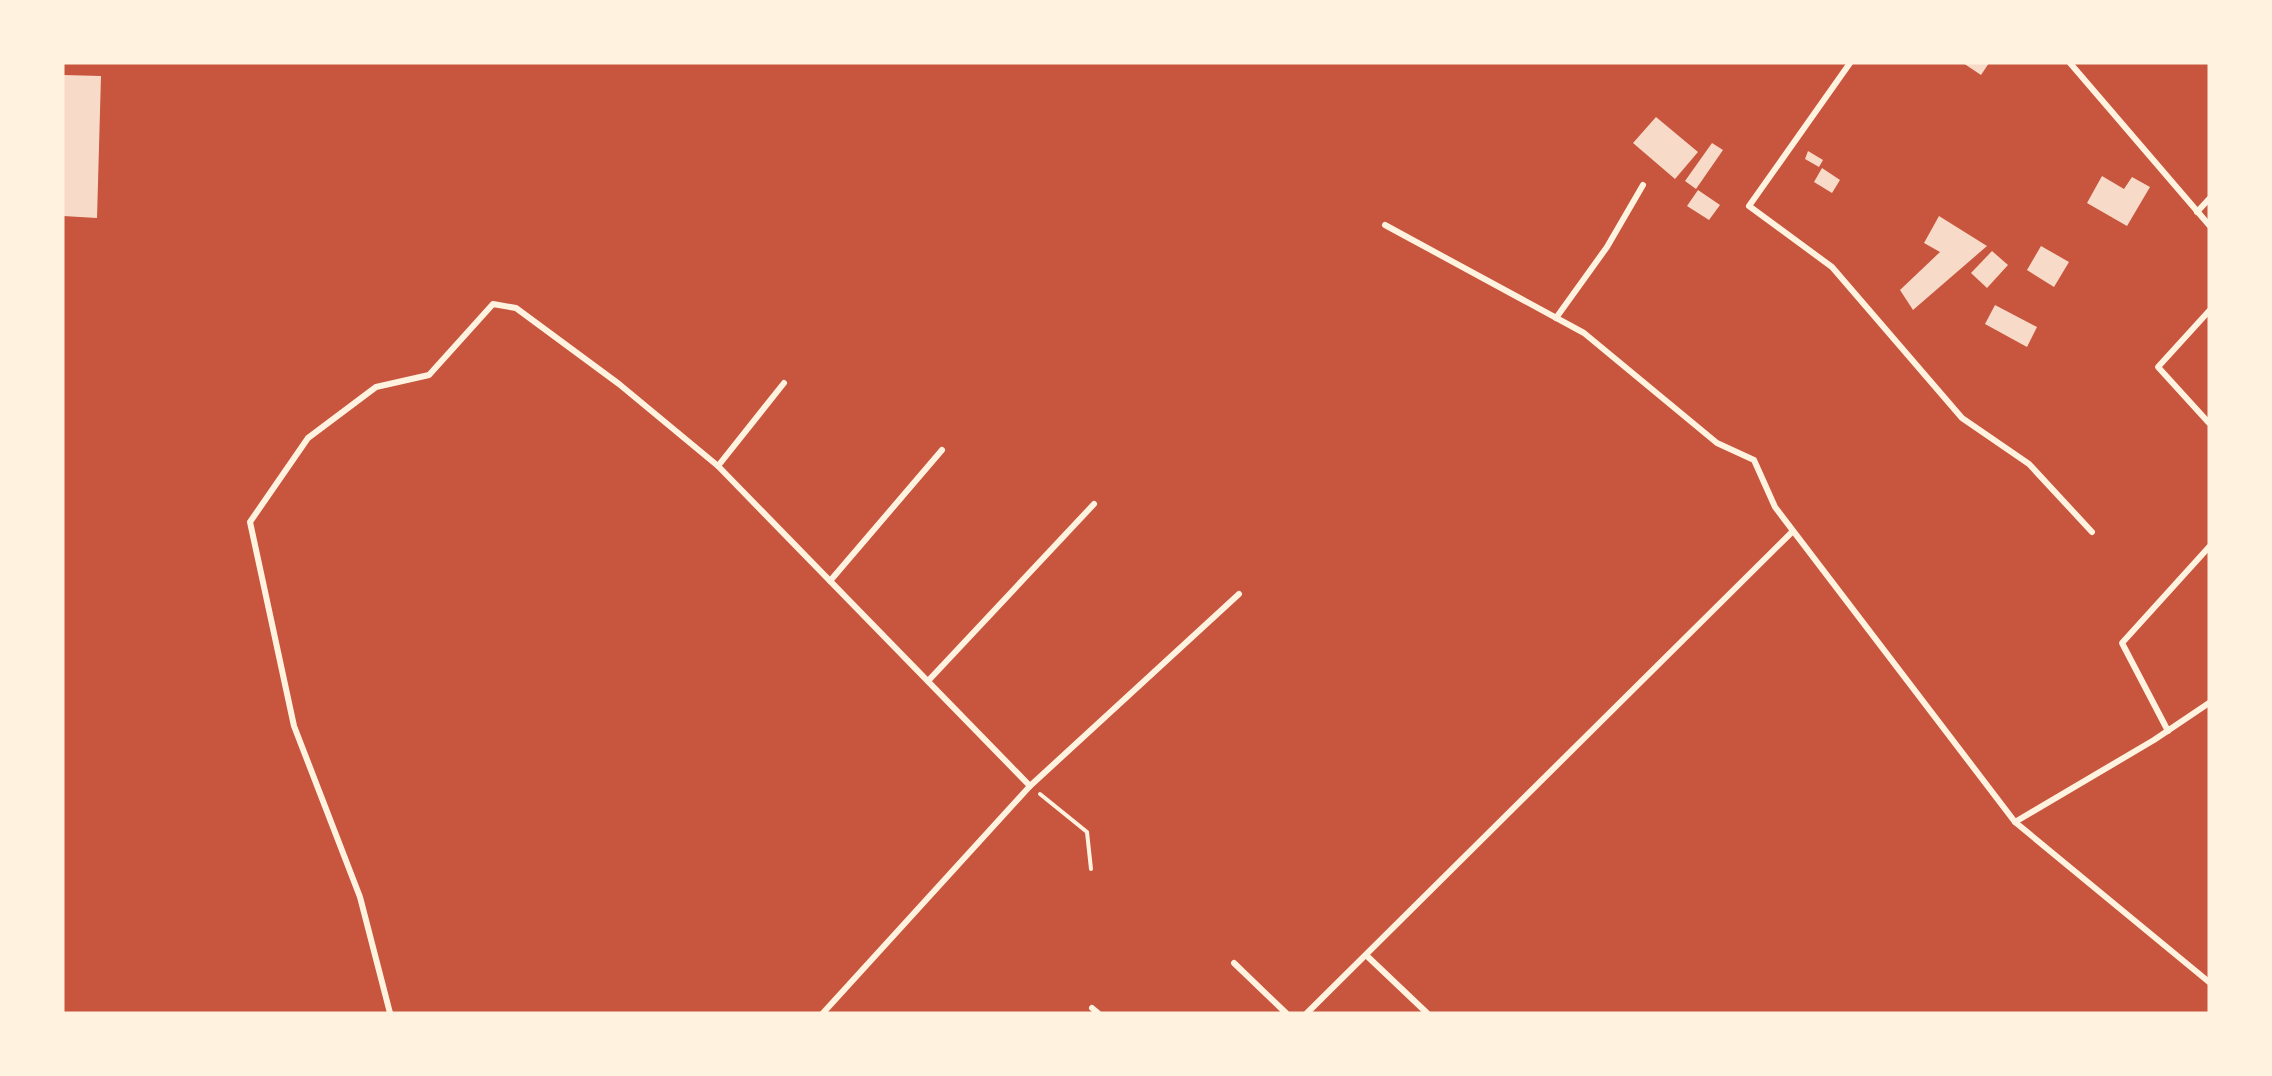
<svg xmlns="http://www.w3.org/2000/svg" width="2272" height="1076" viewBox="0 0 2272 1076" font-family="Poppins,sans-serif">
<rect width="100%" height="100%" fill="#c8553d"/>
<g fill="#f7dbc8">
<path d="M 1963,63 L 1989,63 L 1981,75 Z"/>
<path d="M 63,75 L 101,76 L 97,218 L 63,216 Z"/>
<path d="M 1656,117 L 1698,152 L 1675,179 L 1633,143 Z"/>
<path d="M 1712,143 L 1723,150 L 1696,189 L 1685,181 Z"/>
<path d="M 1808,151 L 1823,160 L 1819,167 L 1805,159 Z"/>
<path d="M 1822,168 L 1840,180 L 1832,193 L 1814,182 Z"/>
<path d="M 2102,176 L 2124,189 L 2132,177 L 2150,187 L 2127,226 L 2087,203 Z"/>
<path d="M 1698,190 L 1720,205 L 1709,220 L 1687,206 Z"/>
<path d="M 1939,216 L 1987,246 L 1913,310 L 1900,290 L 1940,252 L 1924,243 Z"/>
<path d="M 2041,246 L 2069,262 L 2054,287 L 2027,270 Z"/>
<path d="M 1992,251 L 2008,265 L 1987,288 L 1971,273 Z"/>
<path d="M 1995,305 L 2037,327 L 2027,347 L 1985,324 Z"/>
</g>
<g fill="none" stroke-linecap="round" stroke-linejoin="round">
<path stroke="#fff3e0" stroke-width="4" d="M 1040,794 L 1087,832 L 1091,869"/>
<g stroke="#fff3e0" stroke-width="6">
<path d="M 1850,63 L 1749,206 L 1832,267 L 1962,418 L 2029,464 L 2092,532"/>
<path d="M 2070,63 L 2209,225"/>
<path d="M 2197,212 L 2209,199"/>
<path d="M 1385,225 L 1584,333 L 1717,443 L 1754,460 L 1775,507 L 2015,822 L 2209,982"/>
<path d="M 2209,311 L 2158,367 L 2209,423"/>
<path d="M 1556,318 L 1607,247 L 1643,185"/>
<path d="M 784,383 L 718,466 L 1030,786 L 823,1013"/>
<path d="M 830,581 L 942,450"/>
<path d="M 928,681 L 1094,504"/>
<path d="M 2168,731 L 2122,643 L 2209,547"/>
<path d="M 1030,786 L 1239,594"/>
<path d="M 2015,822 L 2154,740 L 2209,703"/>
<path d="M 1366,955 L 1427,1013"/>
<path d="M 1234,963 L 1286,1013"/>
<path d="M 1092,1008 L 1098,1013"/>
<path d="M 390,1013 L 360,897 L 294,726 L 250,522 L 308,438 L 376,387 L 429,375 L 493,304 L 516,308 L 619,384 L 718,466"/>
<path d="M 1307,1013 L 1793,531"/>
</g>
</g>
<rect width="2272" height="1076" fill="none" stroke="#fff3e0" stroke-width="129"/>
</svg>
